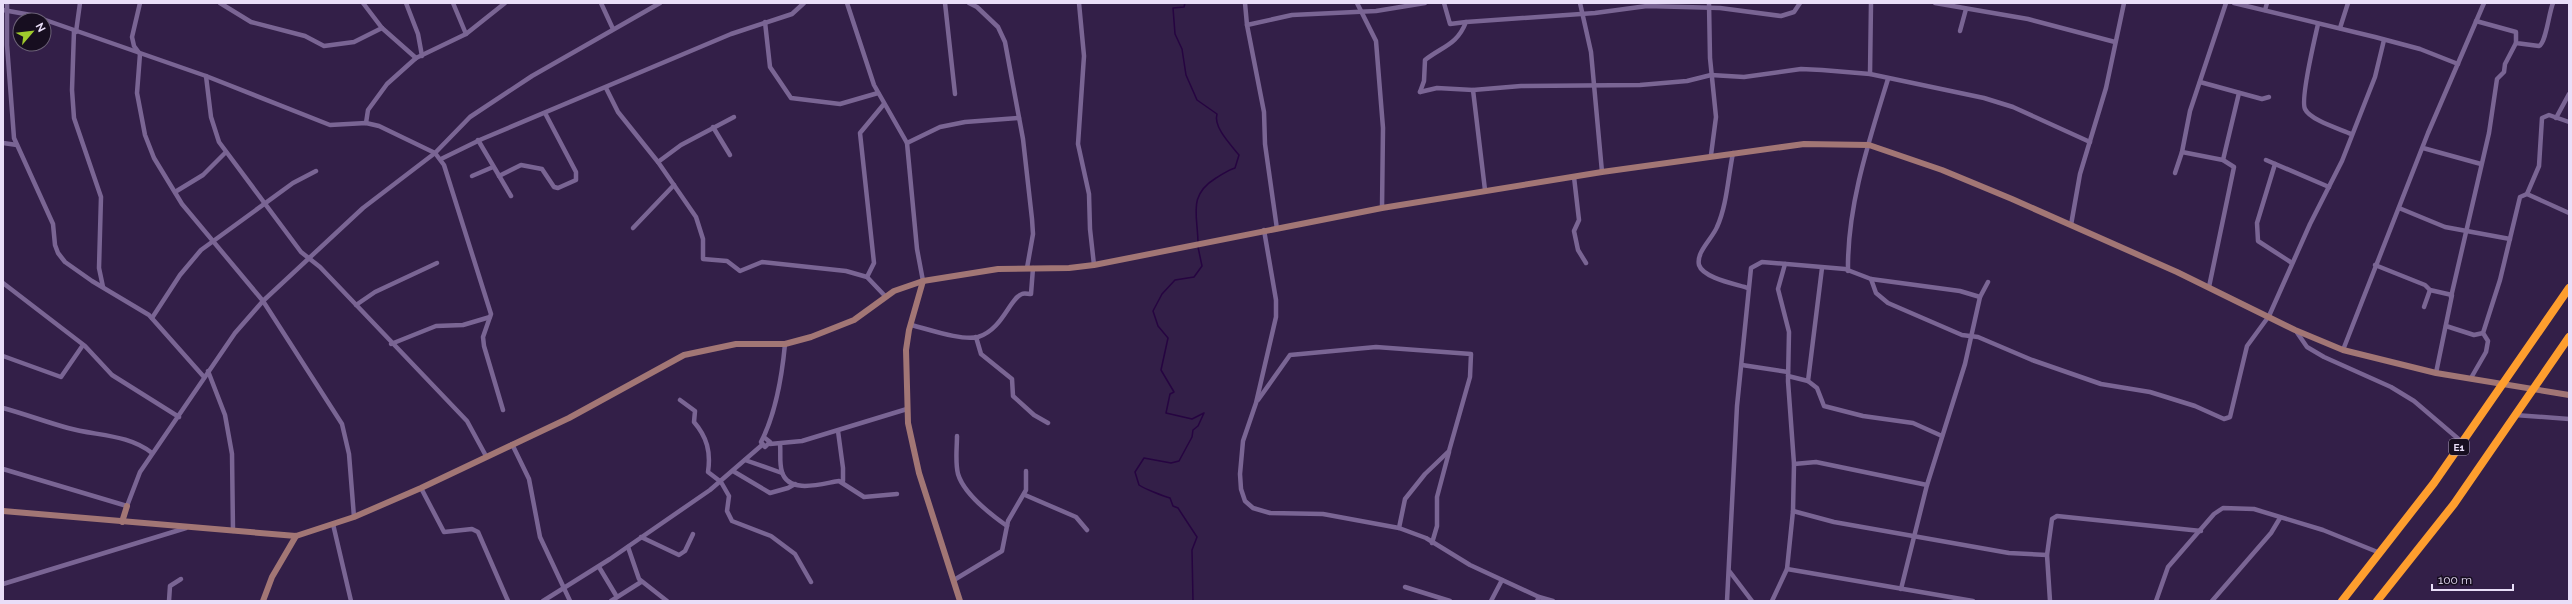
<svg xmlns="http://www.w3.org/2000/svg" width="2572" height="604" viewBox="0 0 2572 604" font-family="Raleway,sans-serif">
<rect width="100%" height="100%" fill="#331f48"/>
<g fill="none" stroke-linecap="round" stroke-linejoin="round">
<g stroke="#260441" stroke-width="1.5">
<path d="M 1185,3 L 1184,7 L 1173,8 L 1175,34 L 1182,49 L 1186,75 L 1197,100 L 1217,114 C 1213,127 1231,145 1239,155 L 1235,168 C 1228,170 1223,174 1216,178 C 1187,196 1198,215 1198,244"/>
<path d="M 1193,601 L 1192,550 L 1197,537 L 1178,508 L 1173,506 L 1170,498 C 1163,496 1145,489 1139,485 L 1135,472 L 1144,458 L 1171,463 L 1179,461 L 1192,437 L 1193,430 L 1198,426 L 1204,413 L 1192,419 L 1166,413 L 1170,394 L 1174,392 L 1161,370 L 1168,338 L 1158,326 L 1153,311 L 1162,294 L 1175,280 L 1194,277 L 1202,266 L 1198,247"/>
</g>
<g stroke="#7a6594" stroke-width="4.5">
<path d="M 7,3 L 7,45 L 14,138 L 53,224 L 55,245 L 58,253 L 65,262 L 92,281 L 149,315 L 204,377"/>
<path d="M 140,3 L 132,37 L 134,46 L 140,54 L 137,93 L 145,135 L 154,158 L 182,204 L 263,301 L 342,424 L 349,454 L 354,517"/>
<path d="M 220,3 L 251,22 L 305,36 L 324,46 L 354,42 L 382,28"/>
<path d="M 363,3 L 382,28 L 416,58"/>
<path d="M 406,3 L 418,34 L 422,56"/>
<path d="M 453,3 L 466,34"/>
<path d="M 601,3 L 613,29"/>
<path d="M 847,3 L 874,85 L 907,143 L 917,249 L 923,281"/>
<path d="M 945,3 L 955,94"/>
<path d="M 969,3 L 977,7 L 998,27 L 1005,42 L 1023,139 L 1032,219 L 1033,234 L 1027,268"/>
<path d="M 1079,3 L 1084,56 L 1078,144 L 1089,194 L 1090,229 L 1094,265"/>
<path d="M 1245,3 L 1247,25 L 1264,112 L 1265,144 L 1277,229"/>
<path d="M 1357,3 L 1376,41 L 1383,128 L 1382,208"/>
<path d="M 1444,3 L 1450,24 L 1466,22"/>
<path d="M 1580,3 L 1591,52 L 1602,172"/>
<path d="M 1709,3 L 1710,58 L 1716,117 L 1711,155"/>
<path d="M 1935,3 L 2028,19 L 2115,42"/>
<path d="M 2234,3 L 2375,37 L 2420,49 L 2458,64"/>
<path d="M 3,10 L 31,15 L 206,76 L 330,125 L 366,123 L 379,126 L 435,153 L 444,165 L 491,314 L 483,337 L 484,346 L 503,410"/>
<path d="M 2265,10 L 2267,3"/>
<path d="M 2476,21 L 2516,32 L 2516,43 L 2539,46 C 2546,43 2549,12 2553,3"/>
<path d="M 765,22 L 770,67 L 791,98 L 840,104 L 878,93"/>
<path d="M 2318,24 C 2315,38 2300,99 2305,109 C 2310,120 2340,129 2351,134"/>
<path d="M 1247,25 L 1292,15 L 1376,11 L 1425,3"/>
<path d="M 2340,28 L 2348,3"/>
<path d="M 74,31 L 72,90 L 74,118 L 101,197 L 99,268 L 103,287"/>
<path d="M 1960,31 L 1966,9"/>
<path d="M 76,32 L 80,3"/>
<path d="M 1870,74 L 1871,3"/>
<path d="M 206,76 L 211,117 L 219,142 L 301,252 L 320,267 L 467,421 L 486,456"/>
<path d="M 2200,82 L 2262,99 L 2269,97"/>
<path d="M 606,88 L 618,112 L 658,162 L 696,217 L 703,239 L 703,259 L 727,261 L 740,271 L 762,262 L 846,271 L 867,277 L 886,297"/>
<path d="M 1473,90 L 1485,190"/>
<path d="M 1420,92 L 1437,88 L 1473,90 L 1521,86 L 1640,85 L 1687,81 L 1711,75 L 1744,77 L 1801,69 L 1822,70 L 1870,74 L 1984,98 L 2013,107 L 2090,142"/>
<path d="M 1420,92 L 1424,81 L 1425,60 C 1443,46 1457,45 1466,22 L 1595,13 L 1647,6 L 1720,8 L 1781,16 L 1794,12 L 1800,3"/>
<path d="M 2556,118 L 2569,94"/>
<path d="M 366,123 L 368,110 L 387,84 L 416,58 L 466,34 L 505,3"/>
<path d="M 713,127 L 730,155"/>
<path d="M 478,140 L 511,196"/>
<path d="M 3,143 L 17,145"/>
<path d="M 907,143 L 940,127 L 965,122 L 1019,118"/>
<path d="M 2423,148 L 2481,164"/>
<path d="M 2182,152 L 2223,160 L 2234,167 L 2209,287"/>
<path d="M 1733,153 C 1728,177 1727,205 1717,227 C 1712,239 1696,252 1699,265 C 1703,278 1736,284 1748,288"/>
<path d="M 441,159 L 482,139 L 731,34 L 792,14 L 804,3"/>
<path d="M 2223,160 L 2239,93"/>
<path d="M 2266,160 L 2329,187"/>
<path d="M 658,162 L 681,145 L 734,117"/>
<path d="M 2275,164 L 2257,223 L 2258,241 L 2292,263"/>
<path d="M 2175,173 L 2182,152 L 2190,111 L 2226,3"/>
<path d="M 472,176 L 493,167"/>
<path d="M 499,176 L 521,165 L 542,169 L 554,187 L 558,188 L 576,180 L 576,172 L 545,113"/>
<path d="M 1574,177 L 1579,220 L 1574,231 L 1578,250 L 1586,263"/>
<path d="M 175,192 L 203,175 L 225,153"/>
<path d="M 2527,194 L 2569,213"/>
<path d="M 2399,208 L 2445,227 L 2510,239"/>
<path d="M 2071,225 L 2080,174 L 2106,88 L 2124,3"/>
<path d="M 633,228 L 674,185"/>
<path d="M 1264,230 L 1276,300 L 1276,317 L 1256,403 L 1243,441 L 1240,474 L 1241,489 L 1245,501 L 1253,508 L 1270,513 L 1323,514 L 1399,528 L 1426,538 L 1470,565 L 1539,597 L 1537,601"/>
<path d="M 2375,265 L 2425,285 L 2430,290 L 2452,295 L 2436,373"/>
<path d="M 1822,268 L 1808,381 L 1817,388 L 1824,406 L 1863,416 L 1913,423 L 1942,436"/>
<path d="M 1848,271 C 1847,206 1869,141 1888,79"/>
<path d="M 867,277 L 874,263 L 860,133 L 884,104"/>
<path d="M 1871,279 L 1876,293 L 1888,303 L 1962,335 L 1978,337 L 2032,360 L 2101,384 L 2150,392 L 2195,406 L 2224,419 L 2230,417 L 2247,346 L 2269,316 L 2310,224 L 2342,161 L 2375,77 L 2384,40"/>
<path d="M 3,283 L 85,346 L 112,375 L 179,417"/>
<path d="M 2451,297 L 2489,133 L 2497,79 L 2504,72 L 2505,64 L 2516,43"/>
<path d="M 356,305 L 375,292 L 437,263"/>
<path d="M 2424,307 L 2430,290"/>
<path d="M 152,318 L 180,275 L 201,250 L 293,183 L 316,171"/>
<path d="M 911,325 C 928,329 961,341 978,337 C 1003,329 1009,299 1022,294 C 1024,293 1028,294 1031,294 L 1033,268"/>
<path d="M 2446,326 L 2474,335 L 2483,333"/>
<path d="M 2296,331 L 2307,347 L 2324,357 L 2391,387 L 2414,401 L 2462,442"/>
<path d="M 976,337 L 981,354 L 1012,379 L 1013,396 L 1034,415 L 1048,423"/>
<path d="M 391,344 L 436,326 L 463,325 L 490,317"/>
<path d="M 2343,350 L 2428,133 L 2484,3"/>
<path d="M 3,356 L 61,377 L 83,345"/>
<path d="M 1742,365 L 1788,372"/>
<path d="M 208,371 L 225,415 L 232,454 L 233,531"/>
<path d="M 1788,376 L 1808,381"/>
<path d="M 2471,378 L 2486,352 L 2488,341 L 2483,333 L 2500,280 L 2520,197 L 2527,194 L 2539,166 L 2542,118 L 2549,115 L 2569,122"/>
<path d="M 680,400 L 695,411 L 694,422 C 707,437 711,452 708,472 L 721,482 L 729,496 L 727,511 L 732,521 L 771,536 L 795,554 L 811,582"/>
<path d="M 1258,400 L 1290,355 L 1376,347 L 1471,354 L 1470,377 L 1449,451 L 1425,474 L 1405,499 L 1399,528"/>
<path d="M 3,408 C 25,414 46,422 68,428 C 97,436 128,434 152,453"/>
<path d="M 2515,415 L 2569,419"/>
<path d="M 838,431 L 843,468 L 843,481"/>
<path d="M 957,436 C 957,448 955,462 958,474 C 964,494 990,514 1007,526"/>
<path d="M 765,438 L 770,442 L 765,447 L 761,442 C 775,415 782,376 785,344"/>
<path d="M 512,444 L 529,479 L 540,537 L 570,601"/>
<path d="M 770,444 L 802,441 L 907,409"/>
<path d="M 780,444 C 781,453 779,463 782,472 C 789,495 824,483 839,481 L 864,497 L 897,494"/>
<path d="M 745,460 L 782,473"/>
<path d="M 1794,464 L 1816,462 L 1927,485"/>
<path d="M 3,469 L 127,506 L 140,472 L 235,333 L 263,301 L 363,208 L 435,153 L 470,117 L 532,76 L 660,3"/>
<path d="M 733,471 L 770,493 L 788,488 L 795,484"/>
<path d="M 421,488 L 444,532 L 472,529 L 478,532 L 508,601"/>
<path d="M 1025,495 L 1076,517 L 1087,530"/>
<path d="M 1793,511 L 1834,522 L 2009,553 L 2047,555"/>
<path d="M 333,524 L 351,601"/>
<path d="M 641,537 L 679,555 L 685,551 L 693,534"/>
<path d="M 1432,543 L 1437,526 L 1437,497 L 1449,452"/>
<path d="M 628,547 L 639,579 L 667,601"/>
<path d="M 599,567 L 617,597"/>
<path d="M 1787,569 L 1973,601"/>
<path d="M 1730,572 L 1752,601"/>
<path d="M 954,580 L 1002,551 L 1008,521 L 1026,490 L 1026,471"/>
<path d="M 3,584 L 186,528"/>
<path d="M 1405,587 L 1450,601"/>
<path d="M 1901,589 L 1927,485 L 1965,364 L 1980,297 L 1988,282"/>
<path d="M 1539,597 L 1553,601"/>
<path d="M 169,601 L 170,586 L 181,579"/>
<path d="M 543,601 L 610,559 L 710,490 L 762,445"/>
<path d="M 611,601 L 641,582"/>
<path d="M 1491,601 L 1502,580"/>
<path d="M 1727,601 L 1737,406 L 1751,268 L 1762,262 L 1845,269 L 1871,279 L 1960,291 L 1980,297"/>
<path d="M 1772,601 L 1787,569 L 1793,511 L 1794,464 L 1788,381 L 1789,332 L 1778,289 L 1785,264"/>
<path d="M 2050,601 L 2047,555 L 2052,519 L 2057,516 L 2201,531"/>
<path d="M 2156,601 L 2168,567 L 2214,514 L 2223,508 L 2254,509 L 2323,530 L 2380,553"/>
<path d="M 2212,601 L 2271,533 L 2280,518"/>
</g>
<g stroke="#a27675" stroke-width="6">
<path d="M 923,281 L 909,330 L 906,350 L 908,423 L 919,473 L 960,601"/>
<path d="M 3,511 L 296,536 L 354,517 L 421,488 L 569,418 L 684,355 L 736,344 L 785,344 L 811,337 L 854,320 L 894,291 L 923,281 L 998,269 L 1069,268 L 1094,265 L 1382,208 L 1602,172 L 1804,144 L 1869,145 L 1942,170 L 2012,199 L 2177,272 L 2295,330 L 2343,350 L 2436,373 L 2569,395"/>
<path d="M 122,522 L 127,506"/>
<path d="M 263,601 L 272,577 L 296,536"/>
</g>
<g stroke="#fe9e2e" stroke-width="8">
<path d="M 2342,601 L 2434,483 L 2569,288"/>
<path d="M 2377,601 L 2454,504 L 2569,337"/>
</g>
</g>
<g text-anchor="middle" stroke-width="3" stroke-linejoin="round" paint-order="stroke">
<rect fill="#170e20" stroke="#aaa0b7" stroke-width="1" x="2449" y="439" width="20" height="16" rx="3"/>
<g font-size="10" font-weight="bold" fill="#e9def8">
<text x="2459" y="451">E1</text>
</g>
</g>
<rect width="2572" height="604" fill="none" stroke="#e9def8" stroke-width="8"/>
<g transform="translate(32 32) rotate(62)"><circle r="19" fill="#170e20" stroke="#6b6176"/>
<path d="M0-3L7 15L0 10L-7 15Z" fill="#9fca2d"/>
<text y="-6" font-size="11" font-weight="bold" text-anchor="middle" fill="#e9def8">N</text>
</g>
<path d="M2432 584v6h81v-6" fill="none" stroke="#e9def8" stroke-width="2"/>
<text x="2438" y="584" font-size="12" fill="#e9def8" stroke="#170e20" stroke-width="3" paint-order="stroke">100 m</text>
</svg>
